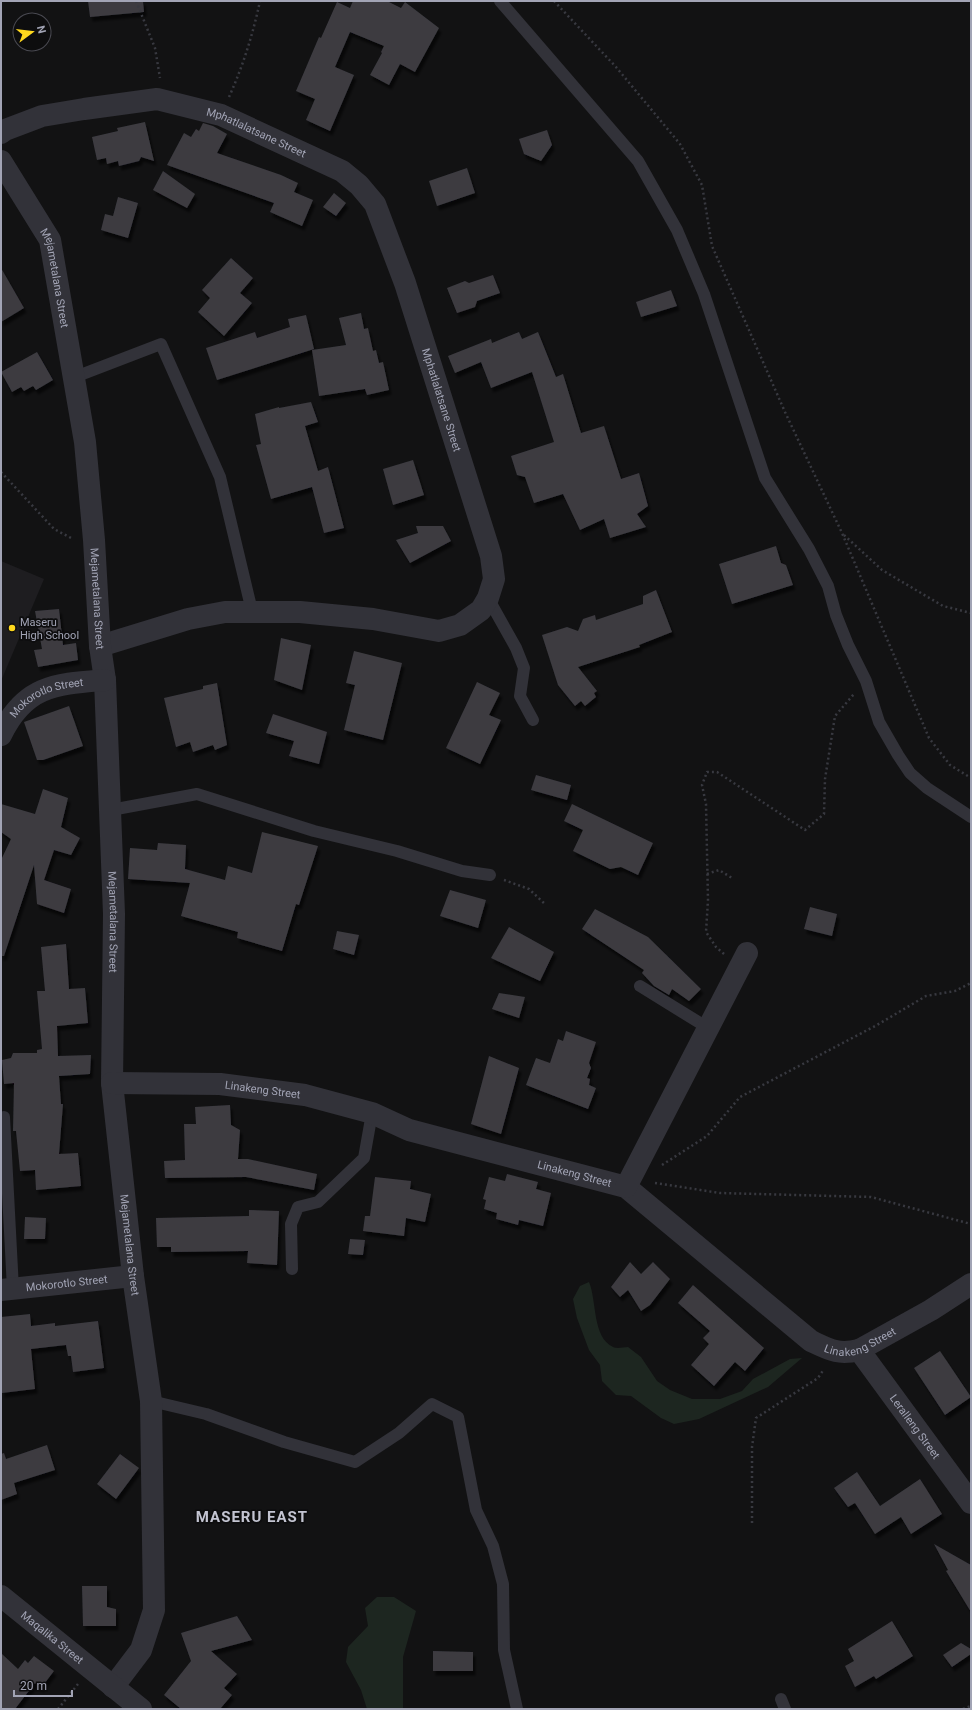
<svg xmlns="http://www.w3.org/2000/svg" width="972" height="1710" viewBox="0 0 972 1710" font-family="Roboto,sans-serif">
<defs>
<filter id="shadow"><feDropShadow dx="2.5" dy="4.5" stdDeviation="1" flood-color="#0009"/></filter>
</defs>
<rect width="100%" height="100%" fill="#121213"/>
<path fill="#1e1d20" d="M 1,561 L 44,579 L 1,681 Z"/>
<g fill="#1d2620">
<path d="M 589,1282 C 597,1301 592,1337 613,1347 C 617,1349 624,1347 628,1347 L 641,1357 L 657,1381 L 670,1390 L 692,1399 L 720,1399 L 742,1391 L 753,1379 L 790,1359 L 802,1358 L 768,1387 L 699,1419 L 674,1424 L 661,1418 L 631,1396 L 616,1395 L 602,1381 L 600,1365 L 589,1350 L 577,1318 L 573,1299 L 580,1286 Z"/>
<path d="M 377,1597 L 394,1597 L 416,1611 L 403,1657 L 403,1709 L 367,1709 L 361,1690 L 346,1662 L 348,1647 L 368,1626 L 365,1608 Z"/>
</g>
<g fill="#3c3b41" filter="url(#shadow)">
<path d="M 88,1 L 143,1 L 144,12 L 90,17 Z"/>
<path d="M 353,1 L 387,1 L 401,8 L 405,2 L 439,28 L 415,72 L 400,64 L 389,85 L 370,75 L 382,53 L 381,52 L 384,46 L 350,32 L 335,67 L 354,75 L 330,131 L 306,120 L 315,99 L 296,91 L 319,37 L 321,38 L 337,2 L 350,8 Z"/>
<path d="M 145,122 L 154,161 L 141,157 L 139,161 L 119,166 L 118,161 L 107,164 L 106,158 L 97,160 L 92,137 L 118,131 L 117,128 Z"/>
<path d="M 203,123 L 213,126 L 227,134 L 217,153 L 281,175 L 298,183 L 294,192 L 313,200 L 302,226 L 270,212 L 274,203 L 167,165 L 184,133 L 191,137 L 196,129 L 199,131 Z"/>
<path d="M 547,130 L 552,145 L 541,161 L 524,154 L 519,139 Z"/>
<path d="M 467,168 L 475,193 L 437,206 L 429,181 Z"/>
<path d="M 163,171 L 195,194 L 187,208 L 153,190 Z"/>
<path d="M 334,193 L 346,203 L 336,216 L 323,207 Z"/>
<path d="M 118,197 L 138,203 L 128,238 L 101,230 L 105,214 L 113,216 Z"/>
<path d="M 231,258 L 253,278 L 240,293 L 252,303 L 224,336 L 198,312 L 210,298 L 202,290 Z"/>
<path d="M 1,268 L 24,308 L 1,322 Z"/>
<path d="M 493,275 L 500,293 L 477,301 L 475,307 L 457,313 L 447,288 L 465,281 L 469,283 Z"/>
<path d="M 671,290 L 677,306 L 641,317 L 636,302 Z"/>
<path d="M 361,313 L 364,329 L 368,328 L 373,351 L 376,350 L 379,363 L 383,362 L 389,390 L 367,395 L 365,389 L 319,396 L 312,350 L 346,345 L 339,318 Z"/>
<path d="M 306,315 L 314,349 L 217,380 L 206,348 L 255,332 L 257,338 L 290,327 L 288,319 Z"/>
<path d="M 519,332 L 522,339 L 538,332 L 556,377 L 563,374 L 581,433 L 604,426 L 621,479 L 639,473 L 648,506 L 637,514 L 646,527 L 610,538 L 604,519 L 580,530 L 563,494 L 534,503 L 525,477 L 517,475 L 511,456 L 554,442 L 532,372 L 491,388 L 481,362 L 455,373 L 448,356 L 491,339 L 492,343 Z"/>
<path d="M 37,352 L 53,380 L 36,390 L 33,386 L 24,391 L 21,387 L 12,392 L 1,372 Z"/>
<path d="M 311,402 L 318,422 L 305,426 L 318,471 L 328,467 L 344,528 L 324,533 L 312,487 L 271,499 L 256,445 L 261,444 L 255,414 L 279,407 L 279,408 Z"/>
<path d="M 413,460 L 424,495 L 393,505 L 383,469 Z"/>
<path d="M 416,526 L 443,526 L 451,541 L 410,563 L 396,540 L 418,533 Z"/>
<path d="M 776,546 L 781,563 L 786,565 L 793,585 L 732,604 L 719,564 Z"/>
<path d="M 656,590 L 672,632 L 639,645 L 640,647 L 578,667 L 597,691 L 594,693 L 596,697 L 585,706 L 581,701 L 575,706 L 558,685 L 542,635 L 567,627 L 578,631 L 583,619 L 595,615 L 596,620 L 643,604 L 643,596 Z"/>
<path d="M 59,609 L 63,645 L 76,643 L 78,660 L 38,667 L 34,650 L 42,649 L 35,611 Z"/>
<path d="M 281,638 L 311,645 L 302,690 L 274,680 Z"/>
<path d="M 354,651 L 402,663 L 383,740 L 344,730 L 355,685 L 346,683 Z"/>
<path d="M 477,682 L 500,693 L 489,715 L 501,720 L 480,764 L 446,748 Z"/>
<path d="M 217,683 L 227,745 L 215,750 L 213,745 L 193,752 L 190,742 L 176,747 L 164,698 L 203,689 L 203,686 Z"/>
<path d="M 69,706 L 83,746 L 43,760 L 37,760 L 24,722 Z"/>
<path d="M 273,714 L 327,732 L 319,764 L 289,756 L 294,741 L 266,733 Z"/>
<path d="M 536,775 L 571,785 L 567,800 L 531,790 Z"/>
<path d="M 43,789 L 68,798 L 61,827 L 80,838 L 71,855 L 54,850 L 44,880 L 71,889 L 64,913 L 37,904 L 34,865 L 4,956 L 1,956 L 1,860 L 11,839 L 1,832 L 1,804 L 35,814 Z"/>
<path d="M 572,804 L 653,843 L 638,875 L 621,867 L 610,869 L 573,851 L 583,830 L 564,821 Z"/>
<path d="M 262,832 L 318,846 L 299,905 L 296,904 L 282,951 L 237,938 L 238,932 L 181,916 L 190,883 L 128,879 L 130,848 L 157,850 L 158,843 L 186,845 L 185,869 L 225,880 L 228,866 L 252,873 Z"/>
<path d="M 450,890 L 486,900 L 478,928 L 440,916 Z"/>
<path d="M 810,907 L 837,914 L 832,936 L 804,929 Z"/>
<path d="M 595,909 L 648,937 L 701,989 L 689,1001 L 672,989 L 669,995 L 654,986 L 642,973 L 644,970 L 582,929 Z"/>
<path d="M 509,927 L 554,952 L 540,981 L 491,958 Z"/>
<path d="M 337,931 L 359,935 L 354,955 L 333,949 Z"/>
<path d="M 66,944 L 69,989 L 85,988 L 88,1023 L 57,1026 L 58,1056 L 91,1055 L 90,1074 L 59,1076 L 61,1104 L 63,1104 L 59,1154 L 78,1153 L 81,1186 L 36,1190 L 35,1170 L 20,1171 L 16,1131 L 13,1131 L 14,1083 L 4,1084 L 2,1060 L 11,1058 L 13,1053 L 37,1053 L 37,1050 L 42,1049 L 37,991 L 45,991 L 41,947 Z"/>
<path d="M 499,993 L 525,997 L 519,1018 L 492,1009 Z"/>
<path d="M 566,1031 L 596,1042 L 589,1063 L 591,1068 L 587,1078 L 590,1079 L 589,1085 L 596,1088 L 588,1109 L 526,1085 L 536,1058 L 550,1063 L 558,1039 L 563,1041 Z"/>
<path d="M 489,1056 L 519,1068 L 501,1134 L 471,1124 Z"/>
<path d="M 230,1105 L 231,1125 L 240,1130 L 238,1159 L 248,1159 L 317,1174 L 314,1190 L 246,1177 L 165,1178 L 164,1161 L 185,1160 L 184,1124 L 196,1124 L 195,1107 Z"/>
<path d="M 507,1174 L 538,1182 L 536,1189 L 551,1193 L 543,1226 L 519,1220 L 518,1225 L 496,1219 L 497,1213 L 484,1209 L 486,1200 L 483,1199 L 489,1177 L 505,1181 Z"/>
<path d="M 375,1177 L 411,1181 L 410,1189 L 431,1194 L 425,1222 L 406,1218 L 404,1236 L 363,1231 L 365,1216 L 370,1216 Z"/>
<path d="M 249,1210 L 279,1211 L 277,1265 L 247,1263 L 248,1251 L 171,1252 L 171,1247 L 157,1247 L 156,1218 L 249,1216 Z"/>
<path d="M 25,1217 L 46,1218 L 45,1239 L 24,1239 Z"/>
<path d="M 350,1239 L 365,1240 L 363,1255 L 348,1254 Z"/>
<path d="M 630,1262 L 641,1274 L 653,1262 L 670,1279 L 650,1305 L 641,1311 L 628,1290 L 620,1297 L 611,1287 Z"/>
<path d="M 693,1285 L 764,1348 L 745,1371 L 735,1362 L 714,1386 L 691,1365 L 709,1344 L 703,1338 L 710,1331 L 678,1303 Z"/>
<path d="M 30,1314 L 31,1326 L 55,1323 L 55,1326 L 98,1321 L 104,1368 L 73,1372 L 71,1356 L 68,1356 L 66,1345 L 31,1349 L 35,1389 L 2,1393 L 1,1317 Z"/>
<path d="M 940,1351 L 971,1397 L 945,1415 L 914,1368 Z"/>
<path d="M 47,1445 L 55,1470 L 14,1483 L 17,1494 L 1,1500 L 1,1454 L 4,1453 L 6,1459 Z"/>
<path d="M 120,1454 L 139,1468 L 116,1499 L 97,1484 Z"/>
<path d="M 857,1472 L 880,1506 L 920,1479 L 942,1514 L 911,1534 L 901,1517 L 875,1534 L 855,1503 L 848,1507 L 834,1488 Z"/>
<path d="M 934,1544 L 971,1565 L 971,1612 L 946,1571 L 948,1570 Z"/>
<path d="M 82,1586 L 107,1586 L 107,1607 L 116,1609 L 116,1626 L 83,1626 Z"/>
<path d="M 237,1616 L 252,1640 L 211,1651 L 237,1674 L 224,1688 L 232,1695 L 220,1709 L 181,1709 L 164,1695 L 191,1661 L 181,1633 Z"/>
<path d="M 892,1621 L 913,1656 L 876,1679 L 874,1676 L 855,1687 L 845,1666 L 854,1661 L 848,1649 Z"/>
<path d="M 961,1643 L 971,1649 L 971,1654 L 952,1667 L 943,1655 Z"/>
<path d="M 433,1651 L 473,1652 L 473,1671 L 433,1671 Z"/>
<path d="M 1,1653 L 18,1669 L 25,1660 L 28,1663 L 34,1656 L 54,1671 L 41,1688 L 35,1683 L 15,1709 L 1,1709 Z"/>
</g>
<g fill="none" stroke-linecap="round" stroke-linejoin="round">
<g stroke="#383940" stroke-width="2.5" stroke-dasharray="2 3" stroke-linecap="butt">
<path d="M 136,1 L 155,48 L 160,78"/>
<path d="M 554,1 L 616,67 L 680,144 L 702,185 L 712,246 L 785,412 L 842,533 L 929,738 L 950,765 L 971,778"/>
<path d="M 229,97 C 243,66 253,34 260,1"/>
<path d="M 1,472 L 54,529 L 73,539"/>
<path d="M 844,535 L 882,570 L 943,606 L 971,613"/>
<path d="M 707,874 L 719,870 L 732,878"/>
<path d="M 504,880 L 529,889 L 546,905"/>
<path d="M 724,954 L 716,947 L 706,932 L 708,900 L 706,804 L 702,785 L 707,772 L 717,772 L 805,830 L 824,814 L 825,779 L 835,716 L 854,694"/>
<path d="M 662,1165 L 707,1136 L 740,1097 L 877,1025 L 926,996 L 955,991 L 971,983"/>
<path d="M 655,1183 L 720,1193 L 871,1197 L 971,1224"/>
<path d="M 752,1523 L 752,1447 L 756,1418 L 818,1378 L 824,1369"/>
<path d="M 58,1709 L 78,1684"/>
<path d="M 963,1709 L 971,1706"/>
</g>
<g stroke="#323239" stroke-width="12">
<path d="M 500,1 L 638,161 L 677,230 L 704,294 L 765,478 L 809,549 L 828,586 L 836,615 L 848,645 L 866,681 L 879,722 L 898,755 L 910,773 L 927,788 L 971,817"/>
<path d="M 75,377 L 161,344 L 220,477 L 252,611"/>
<path d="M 488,598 L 516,648 L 524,668 L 520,696 L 533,720"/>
<path d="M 111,810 L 197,794 L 314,831 L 397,851 L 462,871 L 490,875"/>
<path d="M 640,986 L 708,1028"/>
<path d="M 4,1117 L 13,1289"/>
<path d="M 292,1269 L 291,1224 L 298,1207 L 318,1202 L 364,1158 L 372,1113"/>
<path d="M 151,1401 L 206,1414 L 284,1442 L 355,1462 L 399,1433 L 432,1404 L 458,1417 L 476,1510 L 493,1546 L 503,1584 L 504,1650 L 517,1709"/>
<path d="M 781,1699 L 785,1709"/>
</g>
<g stroke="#323239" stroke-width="22">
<path id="s1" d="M 1,133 L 5,130 L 42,116 L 84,109 L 157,99 L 221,115 L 342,171 L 359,185 L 375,204 L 405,283 L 491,556 L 494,579 L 488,598 L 481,610 L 460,625 L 439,631 L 373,619 L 300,612 L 225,612 L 188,619 L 100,646"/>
<path id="s2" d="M 1,161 L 50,240 L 85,442 L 94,540 L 100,646 L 105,680 L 114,914 L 112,1083 L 133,1276 L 151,1401 L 154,1610 L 141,1650 L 113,1687"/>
<path id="s3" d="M 1,735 C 25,685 56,684 105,680"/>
<path id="s4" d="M 112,1083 L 220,1084 L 305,1095 L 372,1113 L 409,1130 L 626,1187 L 811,1341 C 830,1350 838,1355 859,1350 L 931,1310 L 971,1284"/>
<path d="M 626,1187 L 747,953"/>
<path id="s5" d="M 1,1290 L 133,1276"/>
<path id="s6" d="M 859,1350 L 971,1503"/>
<path id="s7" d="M 1,1596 L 141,1709"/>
</g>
</g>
<circle fill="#ffd81e" stroke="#0d0d0e" stroke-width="1.5" cx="12" cy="628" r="4"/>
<g text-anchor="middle" stroke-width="3.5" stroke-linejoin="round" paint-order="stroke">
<g font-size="11" fill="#a2a4b5" stroke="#0d0d0e">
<text dy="4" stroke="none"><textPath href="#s1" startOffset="266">Mphatlalatsane Street</textPath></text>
<text dy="4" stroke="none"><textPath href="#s2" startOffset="131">Mejametalana Street</textPath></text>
<text dy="4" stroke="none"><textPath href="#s1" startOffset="614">Mphatlalatsane Street</textPath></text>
<text dy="4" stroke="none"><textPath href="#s2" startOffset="455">Mejametalana Street</textPath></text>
<text dy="4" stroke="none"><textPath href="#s3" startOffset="63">Mokorotlo Street</textPath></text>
<text dy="4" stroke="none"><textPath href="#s2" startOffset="779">Mejametalana Street</textPath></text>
<text dy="4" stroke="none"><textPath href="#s4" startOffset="151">Linakeng Street</textPath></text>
<text dy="4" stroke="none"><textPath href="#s4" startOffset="475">Linakeng Street</textPath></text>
<text dy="4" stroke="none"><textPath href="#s2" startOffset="1103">Mejametalana Street</textPath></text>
<text dy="4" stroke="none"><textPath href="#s5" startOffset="66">Mokorotlo Street</textPath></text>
<text dy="4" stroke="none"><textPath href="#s4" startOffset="822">Linakeng Street</textPath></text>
<text dy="4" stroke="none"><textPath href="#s6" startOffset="95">Leralleng Street</textPath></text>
<text dy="4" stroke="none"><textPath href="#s7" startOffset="66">Maqalika Street</textPath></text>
</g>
<g font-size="11" fill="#a2a4b5" stroke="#0d0d0e" text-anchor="start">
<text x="20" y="626">Maseru<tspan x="20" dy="13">High School</tspan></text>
</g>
<g font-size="15" font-weight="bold" letter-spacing="1" fill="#c3c4d1" stroke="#0d0d0e">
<text x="252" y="1522">MASERU EAST</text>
</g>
</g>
<rect width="972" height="1710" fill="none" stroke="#a2a4b5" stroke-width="4"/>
<g transform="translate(32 32) rotate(75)"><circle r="19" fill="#0d0d0e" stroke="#494951"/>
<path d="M0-3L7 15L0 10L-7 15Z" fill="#ffd81e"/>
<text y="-6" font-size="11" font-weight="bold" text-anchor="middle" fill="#a2a4b5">N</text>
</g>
<path d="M14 1690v6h58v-6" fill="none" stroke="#a2a4b5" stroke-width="2"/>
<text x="20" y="1690" font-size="12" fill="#a2a4b5" stroke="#0d0d0e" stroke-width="3" paint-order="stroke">20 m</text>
</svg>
